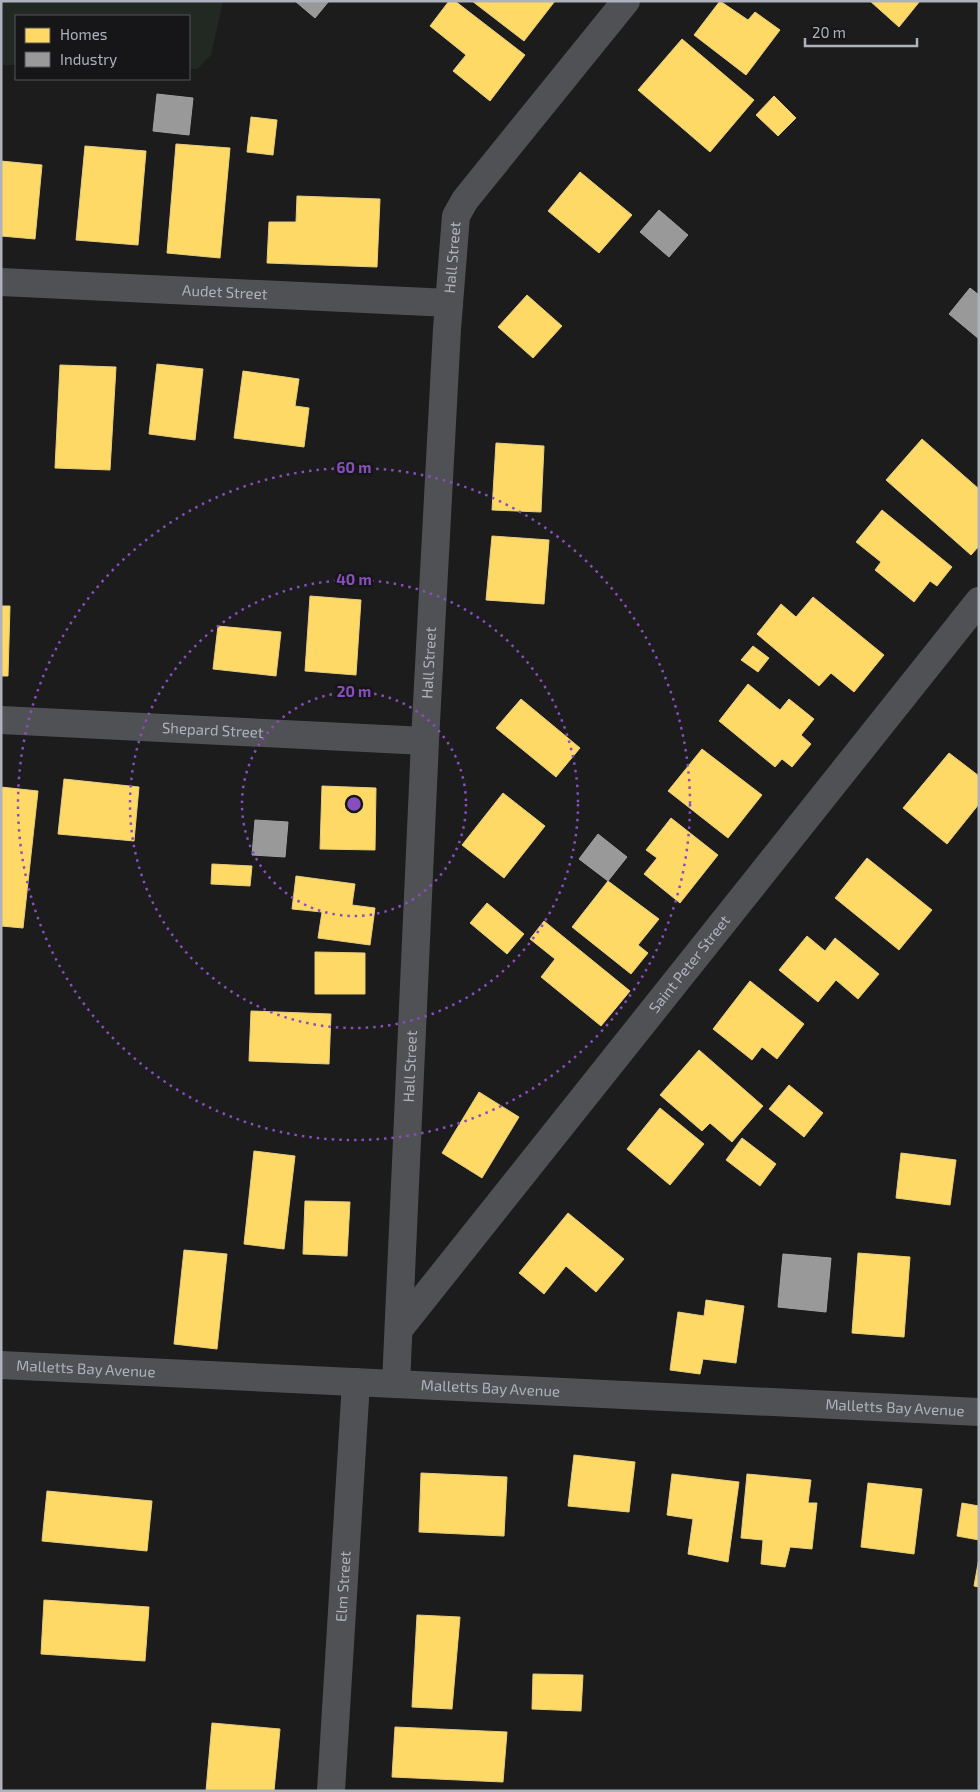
<svg xmlns="http://www.w3.org/2000/svg" width="980" height="1792" viewBox="0 0 980 1792" font-family="'Exo 2',sans-serif">
<rect width="100%" height="100%" fill="#1c1c1c"/>
<path fill="#222923" d="M 1,1 L 223,1 L 211,55 L 197,69 L 189,69 L 189,16 L 16,16 L 16,65 L 1,65 Z"/>
<g fill="#ffd966" stroke="#e7cd80">
<path d="M 449,1 L 455,1 L 525,55 L 490,101 L 453,71 L 466,55 L 430,26 Z"/>
<path d="M 472,1 L 555,1 L 524,41 Z"/>
<path d="M 720,1 L 748,20 L 755,12 L 780,30 L 746,75 L 694,35 Z"/>
<path d="M 870,1 L 920,1 L 899,27 Z"/>
<path d="M 682,39 L 754,100 L 710,152 L 638,90 Z"/>
<path d="M 774,96 L 796,118 L 778,136 L 756,115 Z"/>
<path d="M 251,117 L 277,120 L 273,155 L 247,152 Z"/>
<path d="M 176,144 L 230,148 L 220,258 L 167,253 Z"/>
<path d="M 85,146 L 146,151 L 138,245 L 76,240 Z"/>
<path d="M 1,161 L 42,165 L 35,239 L 1,236 Z"/>
<path d="M 580,172 L 632,215 L 599,253 L 548,211 Z"/>
<path d="M 297,196 L 380,199 L 377,267 L 267,263 L 269,222 L 296,222 Z"/>
<path d="M 527,295 L 562,326 L 533,358 L 498,327 Z"/>
<path d="M 157,364 L 203,369 L 195,440 L 149,434 Z"/>
<path d="M 60,365 L 116,367 L 110,470 L 55,468 Z"/>
<path d="M 243,371 L 299,379 L 295,406 L 309,408 L 304,447 L 234,438 Z"/>
<path d="M 922,439 L 979,489 L 979,546 L 971,555 L 886,480 Z"/>
<path d="M 496,443 L 544,446 L 541,512 L 492,510 Z"/>
<path d="M 882,510 L 952,567 L 937,586 L 930,581 L 914,602 L 875,570 L 881,562 L 856,542 Z"/>
<path d="M 492,536 L 549,540 L 544,604 L 486,600 Z"/>
<path d="M 310,596 L 361,600 L 356,675 L 305,671 Z"/>
<path d="M 813,597 L 884,655 L 854,692 L 831,673 L 819,686 L 757,634 L 781,604 L 796,617 Z"/>
<path d="M 1,606 L 10,606 L 8,676 L 1,676 Z"/>
<path d="M 218,626 L 281,632 L 276,676 L 213,669 Z"/>
<path d="M 753,646 L 769,658 L 758,672 L 741,660 Z"/>
<path d="M 748,684 L 780,710 L 789,699 L 814,719 L 801,735 L 811,744 L 792,767 L 782,759 L 775,767 L 719,721 Z"/>
<path d="M 521,699 L 580,748 L 556,777 L 496,728 Z"/>
<path d="M 702,749 L 762,795 L 728,838 L 668,791 Z"/>
<path d="M 949,753 L 979,776 L 979,804 L 947,844 L 903,808 Z"/>
<path d="M 64,779 L 139,787 L 134,841 L 58,834 Z"/>
<path d="M 322,786 L 376,788 L 375,850 L 320,849 Z"/>
<path d="M 1,787 L 38,791 L 23,928 L 1,926 Z"/>
<path d="M 503,793 L 545,826 L 504,878 L 462,845 Z"/>
<path d="M 671,818 L 718,855 L 680,903 L 644,874 L 657,858 L 646,850 Z"/>
<path d="M 867,858 L 932,910 L 899,950 L 835,898 Z"/>
<path d="M 212,864 L 252,866 L 250,886 L 211,884 Z"/>
<path d="M 296,876 L 355,884 L 352,905 L 375,908 L 370,945 L 318,938 L 322,912 L 292,909 Z"/>
<path d="M 608,881 L 659,919 L 638,945 L 648,953 L 631,974 L 572,927 Z"/>
<path d="M 487,903 L 524,934 L 507,954 L 470,923 Z"/>
<path d="M 544,921 L 630,991 L 601,1026 L 541,977 L 555,959 L 530,939 Z"/>
<path d="M 807,936 L 825,951 L 835,938 L 879,974 L 858,999 L 836,980 L 818,1002 L 779,970 Z"/>
<path d="M 315,952 L 365,953 L 365,994 L 315,994 Z"/>
<path d="M 750,981 L 804,1024 L 777,1059 L 762,1047 L 752,1060 L 713,1029 Z"/>
<path d="M 251,1011 L 331,1014 L 329,1064 L 249,1061 Z"/>
<path d="M 699,1050 L 763,1106 L 732,1142 L 710,1123 L 702,1131 L 660,1095 Z"/>
<path d="M 789,1085 L 823,1113 L 804,1137 L 769,1109 Z"/>
<path d="M 479,1092 L 519,1117 L 482,1178 L 442,1153 Z"/>
<path d="M 660,1108 L 704,1144 L 670,1185 L 627,1149 Z"/>
<path d="M 742,1138 L 776,1164 L 760,1186 L 726,1160 Z"/>
<path d="M 254,1151 L 295,1156 L 284,1249 L 244,1244 Z"/>
<path d="M 901,1153 L 956,1160 L 950,1205 L 896,1198 Z"/>
<path d="M 305,1201 L 350,1202 L 347,1256 L 303,1254 Z"/>
<path d="M 568,1213 L 624,1259 L 596,1292 L 566,1266 L 544,1294 L 519,1273 Z"/>
<path d="M 184,1250 L 227,1254 L 217,1349 L 174,1344 Z"/>
<path d="M 858,1253 L 910,1257 L 904,1337 L 852,1333 Z"/>
<path d="M 706,1300 L 744,1306 L 736,1363 L 703,1359 L 700,1374 L 670,1370 L 678,1312 L 704,1316 Z"/>
<path d="M 574,1455 L 635,1462 L 629,1512 L 568,1506 Z"/>
<path d="M 421,1473 L 507,1477 L 504,1536 L 419,1532 Z"/>
<path d="M 672,1474 L 739,1482 L 728,1562 L 688,1554 L 693,1519 L 667,1515 Z"/>
<path d="M 747,1474 L 811,1480 L 808,1503 L 817,1503 L 812,1549 L 790,1547 L 785,1567 L 761,1564 L 763,1540 L 741,1538 Z"/>
<path d="M 868,1483 L 922,1489 L 914,1554 L 861,1547 Z"/>
<path d="M 47,1491 L 152,1501 L 147,1551 L 42,1541 Z"/>
<path d="M 962,1503 L 979,1506 L 979,1540 L 957,1536 Z"/>
<path d="M 979,1558 L 979,1587 L 974,1586 Z"/>
<path d="M 44,1600 L 149,1607 L 145,1661 L 41,1654 Z"/>
<path d="M 417,1615 L 460,1617 L 452,1709 L 412,1707 Z"/>
<path d="M 533,1674 L 583,1675 L 581,1711 L 532,1709 Z"/>
<path d="M 212,1723 L 280,1729 L 274,1791 L 206,1791 Z"/>
<path d="M 395,1727 L 507,1732 L 503,1782 L 392,1777 Z"/>
</g>
<g fill="#999" stroke="#9fa0a4">
<path d="M 295,1 L 329,1 L 315,18 Z"/>
<path d="M 157,94 L 193,98 L 189,135 L 153,131 Z"/>
<path d="M 659,210 L 688,235 L 669,257 L 640,232 Z"/>
<path d="M 970,288 L 979,295 L 979,339 L 949,314 Z"/>
<path d="M 255,820 L 288,822 L 285,857 L 252,855 Z"/>
<path d="M 598,834 L 627,857 L 608,881 L 579,859 Z"/>
<path d="M 783,1254 L 831,1258 L 826,1312 L 778,1307 Z"/>
</g>
<g fill="none" stroke-linecap="round" stroke-linejoin="round">
<g stroke="#505155" stroke-width="28">
<path id="s1" d="M 1,282 L 449,303"/>
<path id="s2" d="M 1,720 L 425,741"/>
<path id="s3" d="M 400,1328 L 979,601"/>
<path id="s4" d="M 396,1384 L 425,741 L 447,329 L 456,216 L 465,200 L 626,1"/>
<path id="s5" d="M 331,1791 L 356,1382"/>
</g>
<path stroke="#505155" stroke-width="28" id="s6" d="M 1,1365 L 979,1412"/>
</g>
<g fill="none" stroke="#884ebe" stroke-width="2.5" stroke-dasharray="2.5 5">
<circle cx="354" cy="804" r="112"/>
<circle cx="354" cy="804" r="224"/>
<circle cx="354" cy="804" r="336"/>
</g>
<g text-anchor="middle" stroke-width="5" stroke-linejoin="round" paint-order="stroke">
<g font-size="15" fill="#aeb2bc" stroke="#161618">
<text dy="5" stroke="none"><textPath href="#s4" startOffset="1128">Hall Street</textPath></text>
<text dy="5" stroke="none"><textPath href="#s1" startOffset="224">Audet Street</textPath></text>
<text dy="5" stroke="none"><textPath href="#s4" startOffset="722">Hall Street</textPath></text>
<text dy="5" stroke="none"><textPath href="#s2" startOffset="212">Shepard Street</textPath></text>
<text dy="5" stroke="none"><textPath href="#s3" startOffset="465">Saint Peter Street</textPath></text>
<text dy="5" stroke="none"><textPath href="#s4" startOffset="318">Hall Street</textPath></text>
<text dy="5" stroke="none"><textPath href="#s6" startOffset="85">Malletts Bay Avenue</textPath></text>
<text dy="5" stroke="none"><textPath href="#s6" startOffset="490">Malletts Bay Avenue</textPath></text>
<text dy="5" stroke="none"><textPath href="#s6" startOffset="895">Malletts Bay Avenue</textPath></text>
<text dy="5" stroke="none"><textPath href="#s5" startOffset="205">Elm Street</textPath></text>
</g>
</g>
<circle cx="354" cy="804" r="8" fill="#884ebe" stroke="#161618" stroke-width="2.5"/>
<g font-size="15" text-anchor="middle" font-weight="bold" fill="#884ebe" stroke="#161618" stroke-width="5" stroke-linejoin="round" paint-order="stroke">
<text x="354" y="473">60 m</text>
<text x="354" y="585">40 m</text>
<text x="354" y="697">20 m</text>
</g>
<rect width="980" height="1792" fill="none" stroke="#aeb2bc" stroke-width="5"/>
<rect x="15" y="15" width="175" height="65" fill="#161618" stroke="#53545a"/>
<rect x="25" y="28" width="25" height="15" fill="#ffd966" stroke="#53545a"/>
<text x="60" y="40" font-size="15" fill="#aeb2bc">Homes</text>
<rect x="25" y="52" width="25" height="15" fill="#999999" stroke="#53545a"/>
<text x="60" y="65" font-size="15" fill="#aeb2bc">Industry</text>
<path d="M805 38v8h112v-8" fill="none" stroke="#aeb2bc" stroke-width="2.5"/>
<text x="812" y="38" font-size="15" fill="#aeb2bc" stroke="#161618" stroke-width="4" paint-order="stroke">20 m</text>
</svg>
